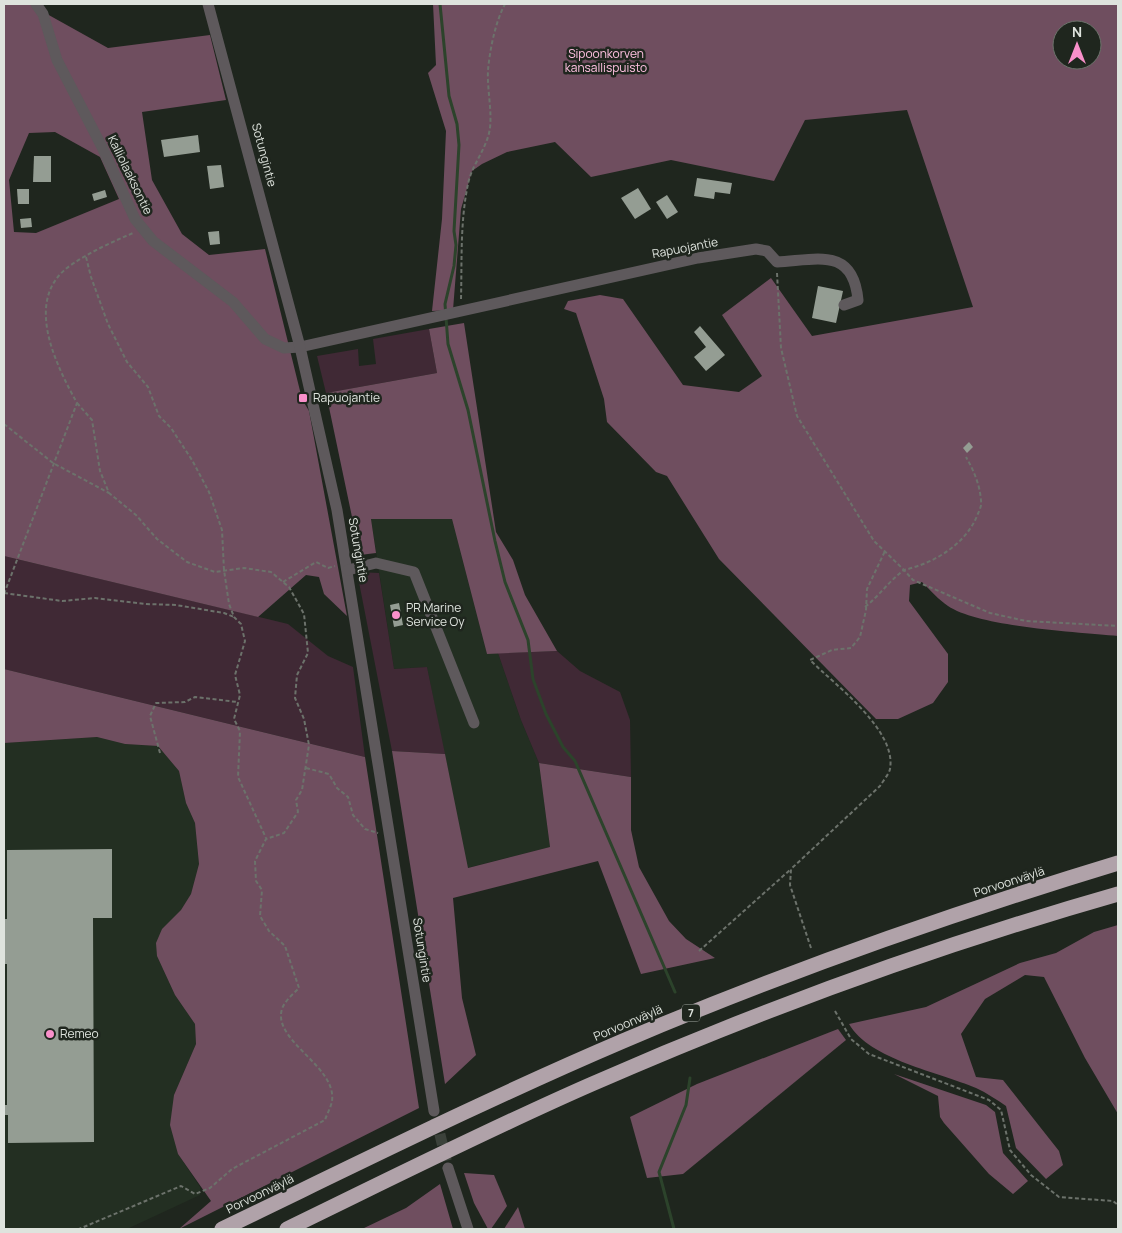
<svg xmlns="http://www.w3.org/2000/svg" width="1122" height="1233" viewBox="0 0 1122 1233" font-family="Manrope,sans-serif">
<rect width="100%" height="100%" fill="#1f261e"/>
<g fill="#232f22">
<path d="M 371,519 L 452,519 L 487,654 L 498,653 L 521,720 L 539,763 L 550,847 L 467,868 L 427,667 L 394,669 Z"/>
<path d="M 97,737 L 125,744 L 158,746 L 179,771 L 186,803 L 195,823 L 199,864 L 191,894 L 181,910 L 162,929 L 157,956 L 175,995 L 195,1024 L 196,1044 L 174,1095 L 178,1154 L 200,1187 L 200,1195 L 127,1229 L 4,1229 L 4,743 Z"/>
</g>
<g fill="#402935">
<path d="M 429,329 L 437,373 L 326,393 L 317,356 L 358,349 L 359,366 L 376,364 L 373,339 Z"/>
<path d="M 4,556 L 288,624 L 328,656 L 353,667 L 365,757 L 4,669 Z"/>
<path d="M 357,572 L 379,573 L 394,669 L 427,667 L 445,754 L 392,751 Z"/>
<path d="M 557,651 L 580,671 L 620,692 L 630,720 L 631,777 L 539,763 L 521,720 L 498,653 Z"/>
</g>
<g fill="#6f4e5f" fill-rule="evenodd">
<path d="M 4,4 L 29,4 L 108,48 L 210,35 L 226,100 L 142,112 L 152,180 L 182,234 L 209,255 L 265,249 L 302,399 L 309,411 L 347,616 L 324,594 L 319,577 L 306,575 L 258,617 L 4,556 ZM 55,132 L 100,157 L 119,199 L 36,233 L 14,232 L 9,180 L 29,133 Z"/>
<path d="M 433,4 L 1118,4 L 1118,636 C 1078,632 979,627 948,606 C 939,600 930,590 922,582 L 910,585 L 909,601 L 948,654 L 948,682 L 933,703 L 898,719 L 876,719 L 719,559 L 667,476 L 656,472 L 607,422 L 604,399 L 576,313 L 564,309 L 568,301 L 600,295 L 623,299 L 683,385 L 739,392 L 762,376 L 722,315 L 771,278 L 812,336 L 973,307 L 907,110 L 805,120 L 774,181 L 671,160 L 591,177 L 555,142 L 507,152 L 482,164 L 472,171 L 461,209 L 453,310 L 432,311 L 442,219 L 446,131 L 428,73 L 436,65 ZM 1062,30 L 1092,30 L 1092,60 L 1062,60 Z"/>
<path d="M 464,323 L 496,532 L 513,560 L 525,595 L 557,651 L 487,654 L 452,519 L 371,519 L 376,553 L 360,555 L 326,393 L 437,373 L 429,329 Z"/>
<path d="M 4,669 L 365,757 L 419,1108 L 179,1229 L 211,1201 L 178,1154 L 170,1125 L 174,1095 L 196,1044 L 195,1024 L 175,995 L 157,956 L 156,943 L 162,929 L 181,910 L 191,894 L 199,864 L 195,823 L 186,803 L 179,771 L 158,746 L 125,744 L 97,737 L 4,743 Z"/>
<path d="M 392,751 L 445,754 L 468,868 L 550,847 L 539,763 L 631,777 L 631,830 L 639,867 L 669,921 L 686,939 L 715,958 L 641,974 L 598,861 L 453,898 L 462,998 L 476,1055 L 445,1084 Z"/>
<path d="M 1118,925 L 1118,1114 L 1085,1058 L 1044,977 L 1025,975 L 985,999 L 961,1034 L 976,1077 L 1003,1080 L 1059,1151 L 1063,1165 L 1046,1179 L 1016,1148 L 1006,1106 C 997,1100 987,1093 976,1088 C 939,1072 870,1060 849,1024 L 926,1007 L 1020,963 L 1056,953 L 1094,932 Z"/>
<path d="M 838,1029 L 846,1040 L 683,1174 L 647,1178 L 630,1117 L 697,1084 Z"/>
<path d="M 894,1074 L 986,1105 L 995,1112 L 1003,1153 L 1028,1181 L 1013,1194 L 989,1174 L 944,1123 L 940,1117 L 938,1096 Z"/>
<path d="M 464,1173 L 494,1175 L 507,1206 L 491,1229 L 488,1229 L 474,1203 Z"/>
<path d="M 440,1184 L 453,1229 L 362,1229 L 406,1208 Z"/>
<path d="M 518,1207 L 525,1229 L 504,1229 Z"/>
</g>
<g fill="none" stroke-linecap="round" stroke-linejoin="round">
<g stroke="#2c432b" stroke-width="3">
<path d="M 440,4 L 449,96 L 457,124 L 459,145 L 454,231 L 456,245 L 454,266 L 445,304 L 448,344 L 468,410 L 495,541 L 505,582 L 528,640 L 533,679 L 546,714 L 563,747 L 575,761 L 675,992"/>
<path d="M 674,1229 L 659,1172 L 686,1105 L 690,1078"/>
</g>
</g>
<g fill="#949d93">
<path d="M 198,135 L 200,152 L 164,157 L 161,140 Z"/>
<path d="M 34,156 L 51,156 L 51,182 L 33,182 Z"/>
<path d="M 221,165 L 224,187 L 210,189 L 207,166 Z"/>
<path d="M 697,178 L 732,183 L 730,194 L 715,192 L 714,199 L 694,196 Z"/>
<path d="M 638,188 L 651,209 L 635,219 L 621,198 Z"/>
<path d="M 17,189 L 29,189 L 29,204 L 18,204 Z"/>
<path d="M 105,190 L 107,197 L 94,201 L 92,194 Z"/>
<path d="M 667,195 L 678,212 L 667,219 L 656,202 Z"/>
<path d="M 31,218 L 32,227 L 21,228 L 20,219 Z"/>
<path d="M 219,231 L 220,244 L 210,245 L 208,232 Z"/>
<path d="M 818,286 L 843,291 L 836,323 L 812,318 Z"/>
<path d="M 700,326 L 725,355 L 706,371 L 694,357 L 706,347 L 694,332 Z"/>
<path d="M 969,442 L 973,447 L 967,453 L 963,448 Z"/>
<path d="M 399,603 L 403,625 L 394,627 L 390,605 Z"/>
<path d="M 112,849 L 112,918 L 93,918 L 94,1142 L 8,1143 L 8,1115 L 4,1115 L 4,1105 L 7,1105 L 7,964 L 4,964 L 4,919 L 7,919 L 7,850 Z"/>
</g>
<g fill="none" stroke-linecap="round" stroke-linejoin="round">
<path stroke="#3c423b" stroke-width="11" stroke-dasharray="11 5.5" stroke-linecap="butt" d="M 436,1118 L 448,1168"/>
<g stroke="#6c726b" stroke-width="2" stroke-dasharray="4 2.5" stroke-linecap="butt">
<path d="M 86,257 L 91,277 L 108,324 L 127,362 L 148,387 L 159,416 L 171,428 L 192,460 L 209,492 L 222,530 L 224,570 L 229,604 L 234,617 L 241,624 L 245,641 L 235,675 L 240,695 L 234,719 L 240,731 L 238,777 L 266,838"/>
<path d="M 777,273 L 781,348 L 797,416 L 874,541 L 904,570 C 934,563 965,545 977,516 C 979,511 982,506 981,501 C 980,485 974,471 966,457"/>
<path d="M 461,299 C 462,261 460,222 468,184 C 472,164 487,149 490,128 C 492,109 487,89 488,70 C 490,49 495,23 505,4"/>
<path d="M 77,403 L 92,420 L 100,471 L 109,493 L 136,515 L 157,539 L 187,562 L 215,572 L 244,568 L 271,572 L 289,587 L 304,614 L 308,653 L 297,675 L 295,698 L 304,719 L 309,745 L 302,790 L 296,800 L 298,812 L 284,833 L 266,839 L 255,861 L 256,881 L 262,890 L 260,916 L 269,931 L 285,946 L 299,988 C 293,994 284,1002 282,1009 C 272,1041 337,1066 332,1101 C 331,1107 327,1114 325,1120 L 232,1169 L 210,1188 L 195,1194 L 181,1186 L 79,1229"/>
<path d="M 4,424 L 53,463 L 109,493"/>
<path d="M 283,582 L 316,562 L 328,568 L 335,566"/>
<path d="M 4,593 L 62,601 L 95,598 L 146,604 L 176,605 L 224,613 L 234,617"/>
<path d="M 4,594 L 77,403 C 56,365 22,298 71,265 C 90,252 112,242 133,233"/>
<path d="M 865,607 C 880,595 889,581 904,570 L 913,580 L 990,613 L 1026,621 L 1118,626"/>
<path d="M 160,753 L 150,716 L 156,703 L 185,702 L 195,697 L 237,702"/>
<path d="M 306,768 L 329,774 L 337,788 L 348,797 L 353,815 L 365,829 L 378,833"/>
<path d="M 811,948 L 790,885 L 791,869 L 880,786 C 883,781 889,774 890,769 C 897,730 835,685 810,660 L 832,650 L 851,648 L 860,637 L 866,610 L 867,589 L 885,551"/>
<path d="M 699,951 L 791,869"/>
<path d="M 835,1011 L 851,1039 L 869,1054 L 989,1100 L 1001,1110 L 1010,1150 L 1031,1175 L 1059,1197 L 1113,1201 L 1118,1205"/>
</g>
<g stroke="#5e595c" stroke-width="11">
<path d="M 36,4 L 43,14 L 57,60 L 102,147 L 135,219 L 153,241 L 233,302 L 265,339 L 284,348 L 300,347 L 698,258 L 756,249 L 767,251 L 777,262 C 816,260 853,246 858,300 L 844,305"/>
<path d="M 208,4 L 300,347 L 337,510 L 434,1111"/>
<path d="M 348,570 L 376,563 L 414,572 L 474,723"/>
<path d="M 448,1168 L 468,1229"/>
</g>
<g stroke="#b0a2a9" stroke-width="15">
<path d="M 222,1229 C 355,1165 487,1099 623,1041 C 785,972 950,914 1118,863"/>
<path d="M 287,1229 C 388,1180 489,1129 592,1084 C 763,1009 939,945 1118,894"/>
</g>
</g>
<g fill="#f990ca" stroke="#1f261e" stroke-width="2">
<rect x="298" y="393" width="10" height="10" rx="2.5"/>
<circle cx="396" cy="615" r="5"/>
<circle cx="50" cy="1034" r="5"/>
</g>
<g text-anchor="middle" stroke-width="5" stroke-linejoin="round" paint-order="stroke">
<rect fill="#1f261e" stroke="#a5aaa4" stroke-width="1" x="682" y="1004.5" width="18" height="17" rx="4"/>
<g font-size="11" font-weight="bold" fill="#dee3dd">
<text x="691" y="1017">7</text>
</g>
<g font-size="12" fill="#ffc1e1" stroke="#1f261e">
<text x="606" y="58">Sipoonkorven<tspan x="606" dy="14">kansallispuisto</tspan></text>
</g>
<g font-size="12" fill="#dee3dd" stroke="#1f261e">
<text transform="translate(264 155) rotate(75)" y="4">Sotungintie</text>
<text transform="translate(130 175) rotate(64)" y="4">Kalliolaaksontie</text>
<text transform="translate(685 248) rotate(-11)" y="4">Rapuojantie</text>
<text transform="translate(358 550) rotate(80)" y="4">Sotungintie</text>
<text transform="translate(1009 882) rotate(-18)" y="4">Porvoonväylä</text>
<text transform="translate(422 950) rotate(81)" y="4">Sotungintie</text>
<text transform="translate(628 1023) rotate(-23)" y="4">Porvoonväylä</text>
<text transform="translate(260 1194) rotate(-26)" y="4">Porvoonväylä</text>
</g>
<g font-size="12" fill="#dee3dd" stroke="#1f261e" text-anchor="start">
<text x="313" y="402">Rapuojantie</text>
<text x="406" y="612">PR Marine<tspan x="406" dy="14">Service Oy</tspan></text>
<text x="60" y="1038">Remeo</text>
</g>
</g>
<rect width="1122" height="1233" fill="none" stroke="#dee3dd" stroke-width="10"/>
<g transform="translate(1077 45)"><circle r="24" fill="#1f261e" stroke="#6b726a"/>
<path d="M0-4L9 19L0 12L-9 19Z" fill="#f990ca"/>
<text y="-8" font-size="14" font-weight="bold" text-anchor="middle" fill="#dee3dd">N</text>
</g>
</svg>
